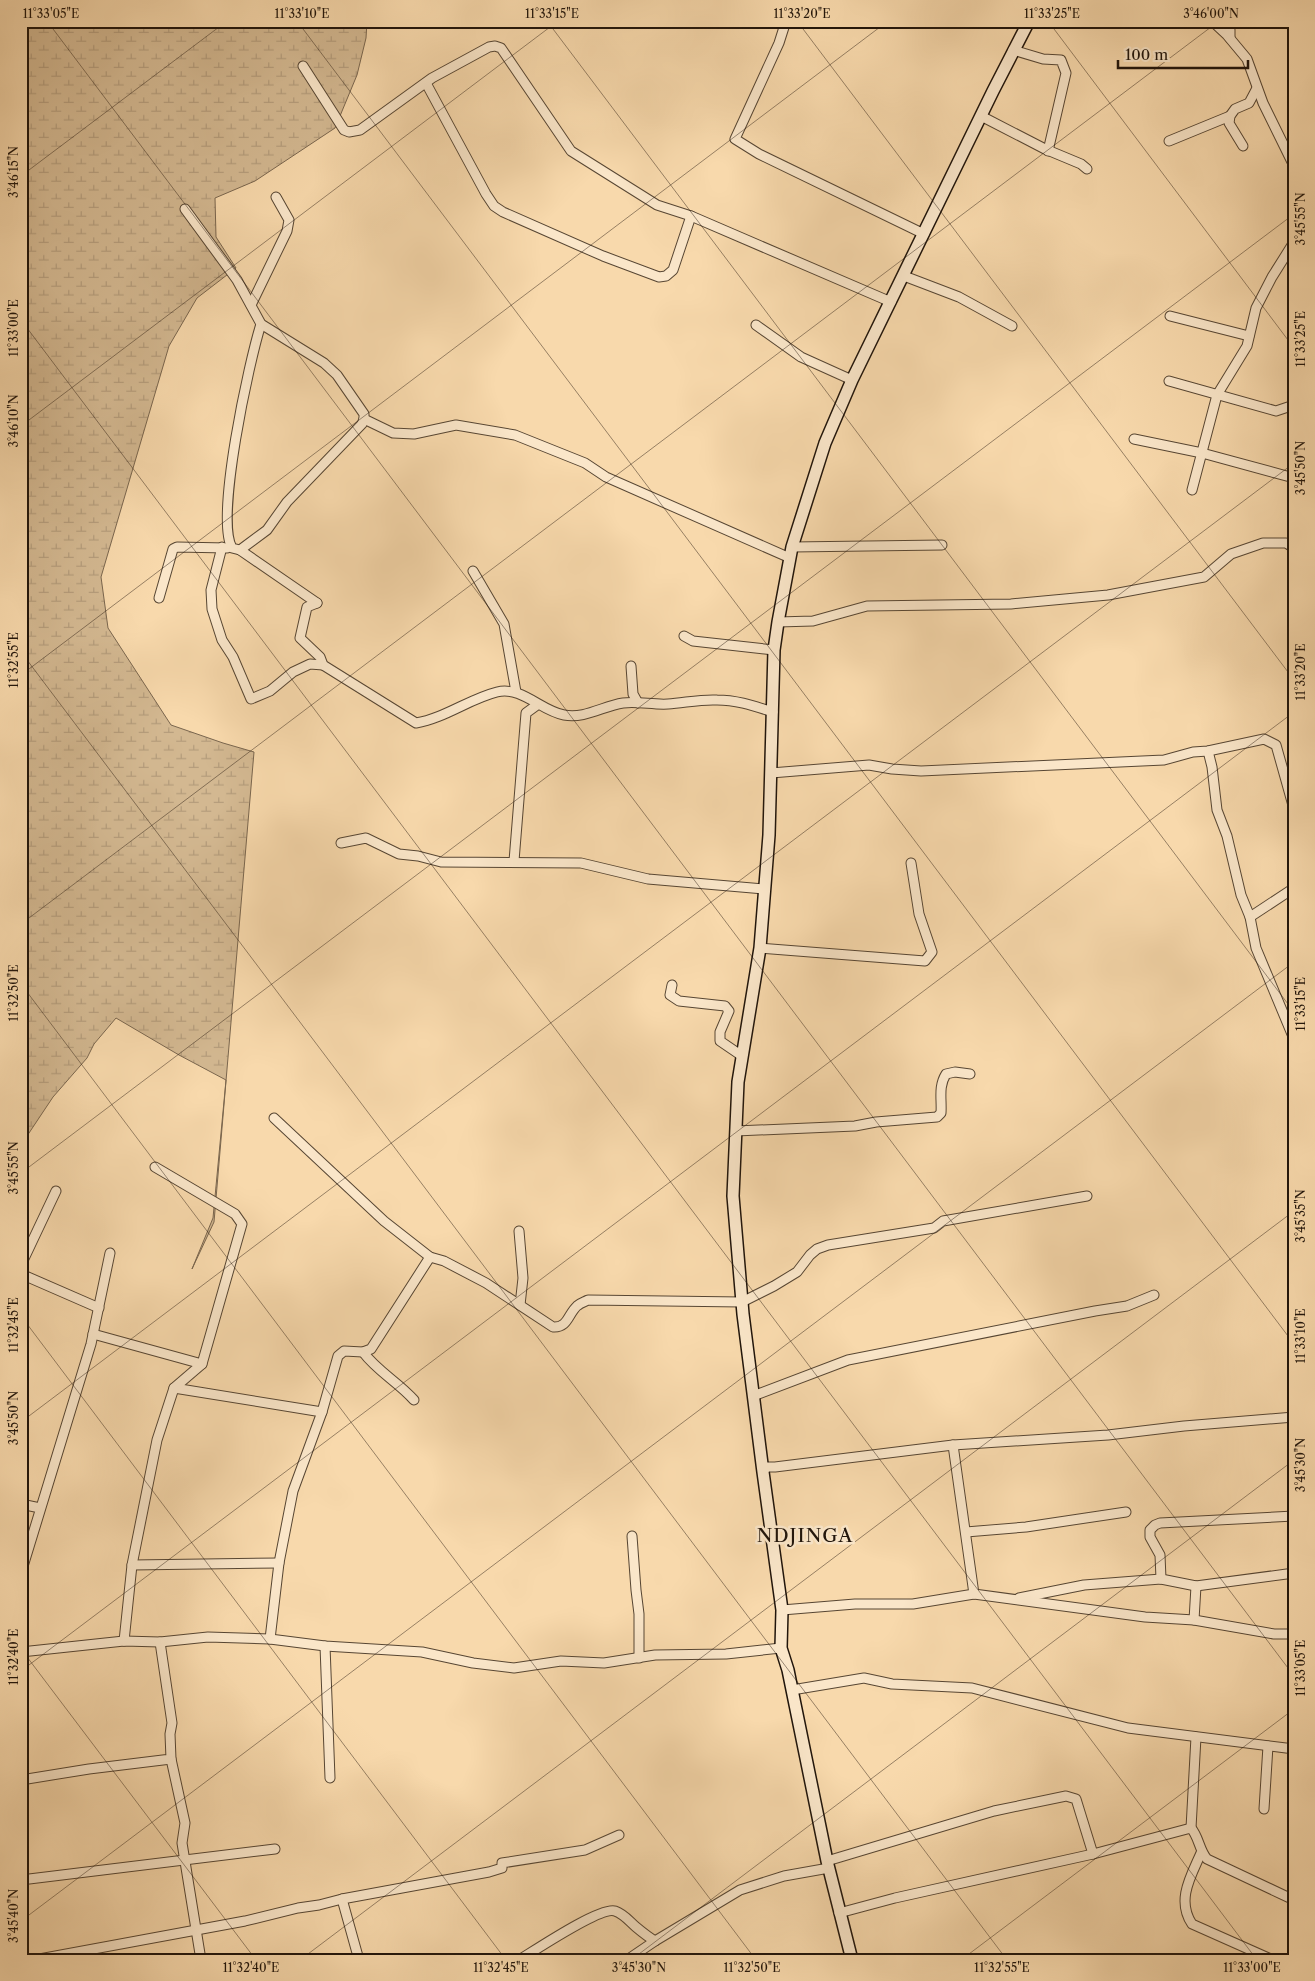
<svg xmlns="http://www.w3.org/2000/svg" width="1315" height="1981" viewBox="0 0 1315 1981" font-family="'Libre Caslon Text',serif">
<defs>
<pattern id="wetland-marsh" width="20" height="14" patternUnits="userSpaceOnUse" patternTransform="scale(1.25)"><rect width="20" height="14" fill="#d3b891"/><path d="M1 5h8M5 5V1M11 12h8M15 12V8" fill="none" stroke="#b59d7c"/></pattern>
</defs>
<rect width="100%" height="100%" fill="#f8d9ac"/>
<filter id="stains"><feTurbulence type="fractalNoise" baseFrequency=".004" numOctaves="4"/><feColorMatrix values="0 0 0 0 .2 0 0 0 0 .09 0 0 0 0 .02 0 0 0 .5 -.17"/></filter>
<radialGradient id="worn" r=".72"><stop offset=".6" stop-color="#630" stop-opacity="0"/><stop offset="1" stop-color="#630" stop-opacity=".3"/></radialGradient>
<path fill="url(#wetland-marsh)" stroke="#7a664e" d="M 21,21 L 367,21 L 366,38 L 357,75 L 335,128 L 255,181 L 215,198 L 216,237 L 236,268 L 197,298 L 169,346 L 101,577 L 108,628 L 171,725 L 223,743 L 254,752 L 214,1222 L 192,1269 L 213,1218 L 226,1080 L 179,1055 L 116,1018 L 94,1044 L 87,1058 L 53,1097 L 21,1145 Z"/>
<g fill="none" stroke-linecap="round" stroke-linejoin="round">
<g stroke="#574633" stroke-width="11">
<g id="street">
<path d="M 786,21 L 779,43 L 735,139 L 759,154 L 924,234"/>
<path d="M 1212,21 L 1227,35 L 1247,59 L 1263,103 L 1294,166"/>
<path d="M 1228,21 L 1230,30 L 1230,38"/>
<path d="M 1013,50 L 1043,59 L 1061,60 L 1066,73 L 1048,151"/>
<path d="M 303,66 L 344,130 L 349,132 L 360,130 L 432,78 L 489,47 L 495,46 L 501,48 L 571,151 L 657,205 L 691,216 L 891,302"/>
<path d="M 426,83 L 486,194 L 494,206 L 503,212 L 603,256 L 659,277 L 666,276 L 673,270 L 691,216"/>
<path d="M 981,116 L 1045,149 L 1081,164 L 1087,169"/>
<path d="M 1169,141 L 1230,116"/>
<path d="M 1243,146 L 1229,123 L 1230,116 L 1235,109 L 1249,103 L 1257,88"/>
<path d="M 185,209 L 237,280 L 261,324 L 324,363 L 337,375 L 364,414 L 364,419 L 362,424 L 287,502 L 267,530 L 240,550"/>
<path d="M 904,276 L 959,297 L 1012,326"/>
<path d="M 251,305 L 287,231 L 289,220 L 276,197"/>
<path d="M 1170,316 L 1249,336"/>
<path d="M 261,324 C 249,362 215,518 232,548 L 240,550 L 317,603"/>
<path d="M 756,325 L 801,357 L 852,380"/>
<path d="M 1169,381 L 1276,411 L 1294,405"/>
<path d="M 364,419 L 393,433 L 414,434 L 456,425 L 515,435 L 585,463 L 606,477 L 790,558"/>
<path d="M 1134,439 L 1202,453 L 1294,478"/>
<path d="M 1192,490 L 1217,395 L 1247,346 L 1256,308 L 1272,277 L 1294,242"/>
<path d="M 222,547 L 211,590 L 212,609 L 222,640 L 233,657 L 251,699 L 270,691 L 293,672 L 310,664 L 323,665"/>
<path d="M 792,547 L 942,545"/>
<path d="M 473,571 L 504,624 L 516,692"/>
<path d="M 159,598 L 173,549 L 177,547 L 227,548"/>
<path d="M 317,603 L 307,607 L 300,638 L 320,657 L 323,665 L 416,723 C 445,718 469,699 497,692 C 522,686 541,711 564,715 C 585,719 603,706 623,703 C 638,701 653,705 668,704 C 684,703 701,699 717,700 C 737,700 754,706 773,712"/>
<path d="M 778,622 L 813,621 L 867,606 L 1011,604 L 1108,595 L 1204,577 L 1231,554 L 1263,543 L 1286,543 L 1294,548"/>
<path d="M 684,636 L 693,641 L 774,650"/>
<path d="M 631,666 L 633,694 L 638,703"/>
<path d="M 1208,751 L 1212,767 L 1217,810 L 1227,836 L 1241,895 L 1250,917 L 1256,948 L 1294,1039"/>
<path d="M 771,773 L 869,765 L 892,769 L 921,771 L 1164,760 L 1193,752 L 1208,751 L 1264,739 L 1276,745 L 1294,809"/>
<path d="M 341,843 L 366,838 L 399,854 L 418,856 L 441,862 L 581,863 L 648,879 L 764,889"/>
<path d="M 514,861 L 526,713 L 537,705"/>
<path d="M 1250,917 L 1294,888"/>
<path d="M 760,948 L 925,961 L 932,952 L 919,914 L 911,863"/>
<path d="M 672,985 L 670,995 L 679,1001 L 725,1006 L 729,1011 L 720,1032 L 720,1041 L 742,1056"/>
<path d="M 274,1118 L 384,1221 L 430,1257 L 444,1261 L 486,1283 L 553,1327 C 568,1328 568,1314 577,1306 C 580,1303 584,1302 588,1300 L 742,1302 L 774,1286 L 797,1272 L 810,1255 L 817,1249 L 828,1245 L 934,1228 L 943,1221 L 1087,1196"/>
<path d="M 736,1131 L 855,1126 L 876,1122 L 937,1117 L 941,1113 C 942,1099 938,1087 946,1074 L 955,1072 L 970,1074"/>
<path d="M 519,1231 L 523,1278 L 520,1305"/>
<path d="M 21,1265 L 56,1191"/>
<path d="M 21,1274 L 99,1308"/>
<path d="M 93,1334 L 202,1364"/>
<path d="M 363,1352 C 377,1371 398,1382 414,1400"/>
<path d="M 174,1388 L 322,1412"/>
<path d="M 753,1396 L 848,1360 L 1095,1311 L 1127,1306 L 1154,1295"/>
<path d="M 953,1445 L 974,1594"/>
<path d="M 763,1471 L 767,1467 L 775,1467 L 953,1445 L 1108,1435 L 1184,1426 L 1294,1417"/>
<path d="M 21,1504 L 40,1508"/>
<path d="M 966,1532 L 1026,1527 L 1126,1512"/>
<path d="M 632,1536 L 636,1590 L 639,1614 L 639,1658"/>
<path d="M 132,1565 L 279,1563"/>
<path d="M 21,1573 L 91,1344 L 110,1253"/>
<path d="M 1161,1579 L 1160,1555 L 1150,1537 L 1150,1530 L 1155,1525 L 1160,1523 L 1294,1516"/>
<path d="M 1019,1598 L 1084,1585 L 1161,1579 L 1196,1586 L 1294,1573"/>
<path d="M 782,1610 L 855,1604 L 913,1604 L 974,1594 L 1145,1617 L 1194,1620 L 1274,1634 L 1294,1634"/>
<path d="M 1194,1620 L 1196,1586"/>
<path d="M 270,1639 L 279,1563 L 293,1491 L 322,1412 L 338,1356 L 344,1351 L 363,1352 L 371,1349 L 430,1257"/>
<path d="M 124,1641 L 132,1565 L 157,1440 L 174,1388 L 202,1364 L 242,1224 L 235,1214 L 155,1167"/>
<path d="M 325,1646 L 330,1778"/>
<path d="M 21,1652 L 124,1641 L 160,1642 L 208,1637 L 270,1639 L 325,1646 L 422,1652 L 473,1663 L 514,1668 L 561,1661 L 604,1663 L 655,1655 L 726,1654 L 781,1648"/>
<path d="M 792,1690 L 864,1678 L 892,1684 L 972,1688 L 1128,1728 L 1294,1749"/>
<path d="M 171,1759 L 185,1823 L 182,1843 L 201,1960"/>
<path d="M 21,1780 L 89,1769 L 171,1759 L 170,1734 L 172,1723 L 160,1642"/>
<path d="M 1264,1809 L 1268,1746"/>
<path d="M 1191,1828 L 1196,1737"/>
<path d="M 1201,1853 C 1191,1876 1176,1900 1192,1924 L 1273,1960"/>
<path d="M 827,1861 L 994,1811 L 1066,1796 L 1076,1799 L 1093,1854"/>
<path d="M 21,1880 L 275,1849"/>
<path d="M 342,1899 L 359,1960"/>
<path d="M 839,1913 L 895,1898 L 1093,1854 L 1191,1828 C 1199,1837 1199,1850 1207,1859 L 1294,1900"/>
<path d="M 34,1960 L 245,1921 L 298,1908 L 319,1905 L 342,1899 L 489,1872 L 502,1868 L 502,1863 L 585,1850 L 619,1835"/>
<path d="M 519,1960 C 534,1951 601,1906 615,1911 C 624,1914 629,1921 636,1927 C 642,1932 648,1937 655,1941"/>
<path d="M 627,1960 L 655,1941 L 740,1890 L 784,1876 L 829,1868"/>
</g>
</g>
<g stroke="#21150b" stroke-width="14">
<path id="secondary" d="M 852,1960 L 827,1861 L 788,1670 L 781,1648 L 782,1610 L 763,1472 L 743,1314 L 733,1196 L 738,1082 L 760,948 L 769,835 L 774,650 L 778,622 L 792,547 L 825,443 L 852,380 L 993,91 L 1029,21"/>
</g>
<use href="#street" stroke="#fae6c9" stroke-width="9"/>
<use href="#secondary" stroke="#fae6c9" stroke-width="11"/>
</g>
<path fill="none" stroke="#21150b" stroke-width="1" stroke-opacity="0.45" d="M 47,21 L 1294,1676M 297,21 L 1294,1344M 547,21 L 1294,1012M 797,21 L 1294,680M 1048,21 L 1294,348M 21,176 L 227,21M 21,320 L 1257,1960M 21,426 L 558,21M 21,652 L 1007,1960M 21,675 L 888,21M 21,924 L 1219,21M 21,984 L 756,1960M 21,1173 L 1294,214M 21,1316 L 506,1960M 21,1422 L 1294,463M 21,1649 L 256,1960M 21,1671 L 1294,712M 21,1921 L 1294,962M 300,1960 L 1294,1211M 631,1960 L 1294,1460M 961,1960 L 1294,1709M 1292,1960 L 1294,1958"/>
<g text-anchor="middle" stroke-width="5" stroke-linejoin="round" paint-order="stroke">
<g font-size="19" letter-spacing="1" fill="#21150b" stroke="#fae6c9">
<text x="805" y="1542">NDJINGA</text>
</g>
</g>
<rect width="1315" height="1981" fill="none" stroke="#f8d9ac" stroke-width="55"/>
<path d="M1118 60v8h130v-8" fill="none" stroke="#21150b" stroke-width="2.5"/>
<text x="1125" y="60" font-size="15" fill="#21150b" stroke="#fae6c9" stroke-width="4" paint-order="stroke">100 m</text>
<rect x="28" y="28" width="1260" height="1926" fill="none" stroke="#21150b" stroke-width="2"/>
<g font-size="12" text-anchor="middle" fill="#21150b">
<text x="51" y="18">11°33'05"E</text>
<text x="302" y="18">11°33'10"E</text>
<text x="552" y="18">11°33'15"E</text>
<text x="802" y="18">11°33'20"E</text>
<text x="1052" y="18">11°33'25"E</text>
<text x="1211" y="18">3°46'00"N</text>
<text transform="translate(14 172) rotate(-90)" y="4">3°46'15"N</text>
<text transform="translate(1301 219) rotate(-90)" y="4">3°45'55"N</text>
<text transform="translate(14 328) rotate(-90)" y="4">11°33'00"E</text>
<text transform="translate(1301 339) rotate(-90)" y="4">11°33'25"E</text>
<text transform="translate(14 421) rotate(-90)" y="4">3°46'10"N</text>
<text transform="translate(1301 468) rotate(-90)" y="4">3°45'50"N</text>
<text transform="translate(14 660) rotate(-90)" y="4">11°32'55"E</text>
<text transform="translate(1301 672) rotate(-90)" y="4">11°33'20"E</text>
<text transform="translate(14 993) rotate(-90)" y="4">11°32'50"E</text>
<text transform="translate(1301 1004) rotate(-90)" y="4">11°33'15"E</text>
<text transform="translate(14 1168) rotate(-90)" y="4">3°45'55"N</text>
<text transform="translate(1301 1216) rotate(-90)" y="4">3°45'35"N</text>
<text transform="translate(14 1325) rotate(-90)" y="4">11°32'45"E</text>
<text transform="translate(1301 1336) rotate(-90)" y="4">11°33'10"E</text>
<text transform="translate(14 1418) rotate(-90)" y="4">3°45'50"N</text>
<text transform="translate(1301 1465) rotate(-90)" y="4">3°45'30"N</text>
<text transform="translate(14 1657) rotate(-90)" y="4">11°32'40"E</text>
<text transform="translate(1301 1668) rotate(-90)" y="4">11°33'05"E</text>
<text transform="translate(14 1916) rotate(-90)" y="4">3°45'40"N</text>
<text x="251" y="1972">11°32'40"E</text>
<text x="501" y="1972">11°32'45"E</text>
<text x="639" y="1972">3°45'30"N</text>
<text x="752" y="1972">11°32'50"E</text>
<text x="1002" y="1972">11°32'55"E</text>
<text x="1252" y="1972">11°33'00"E</text>
</g>
<rect width="100%" height="100%" filter="url(#stains)"/>
<rect width="100%" height="100%" fill="url(#worn)"/>
</svg>
